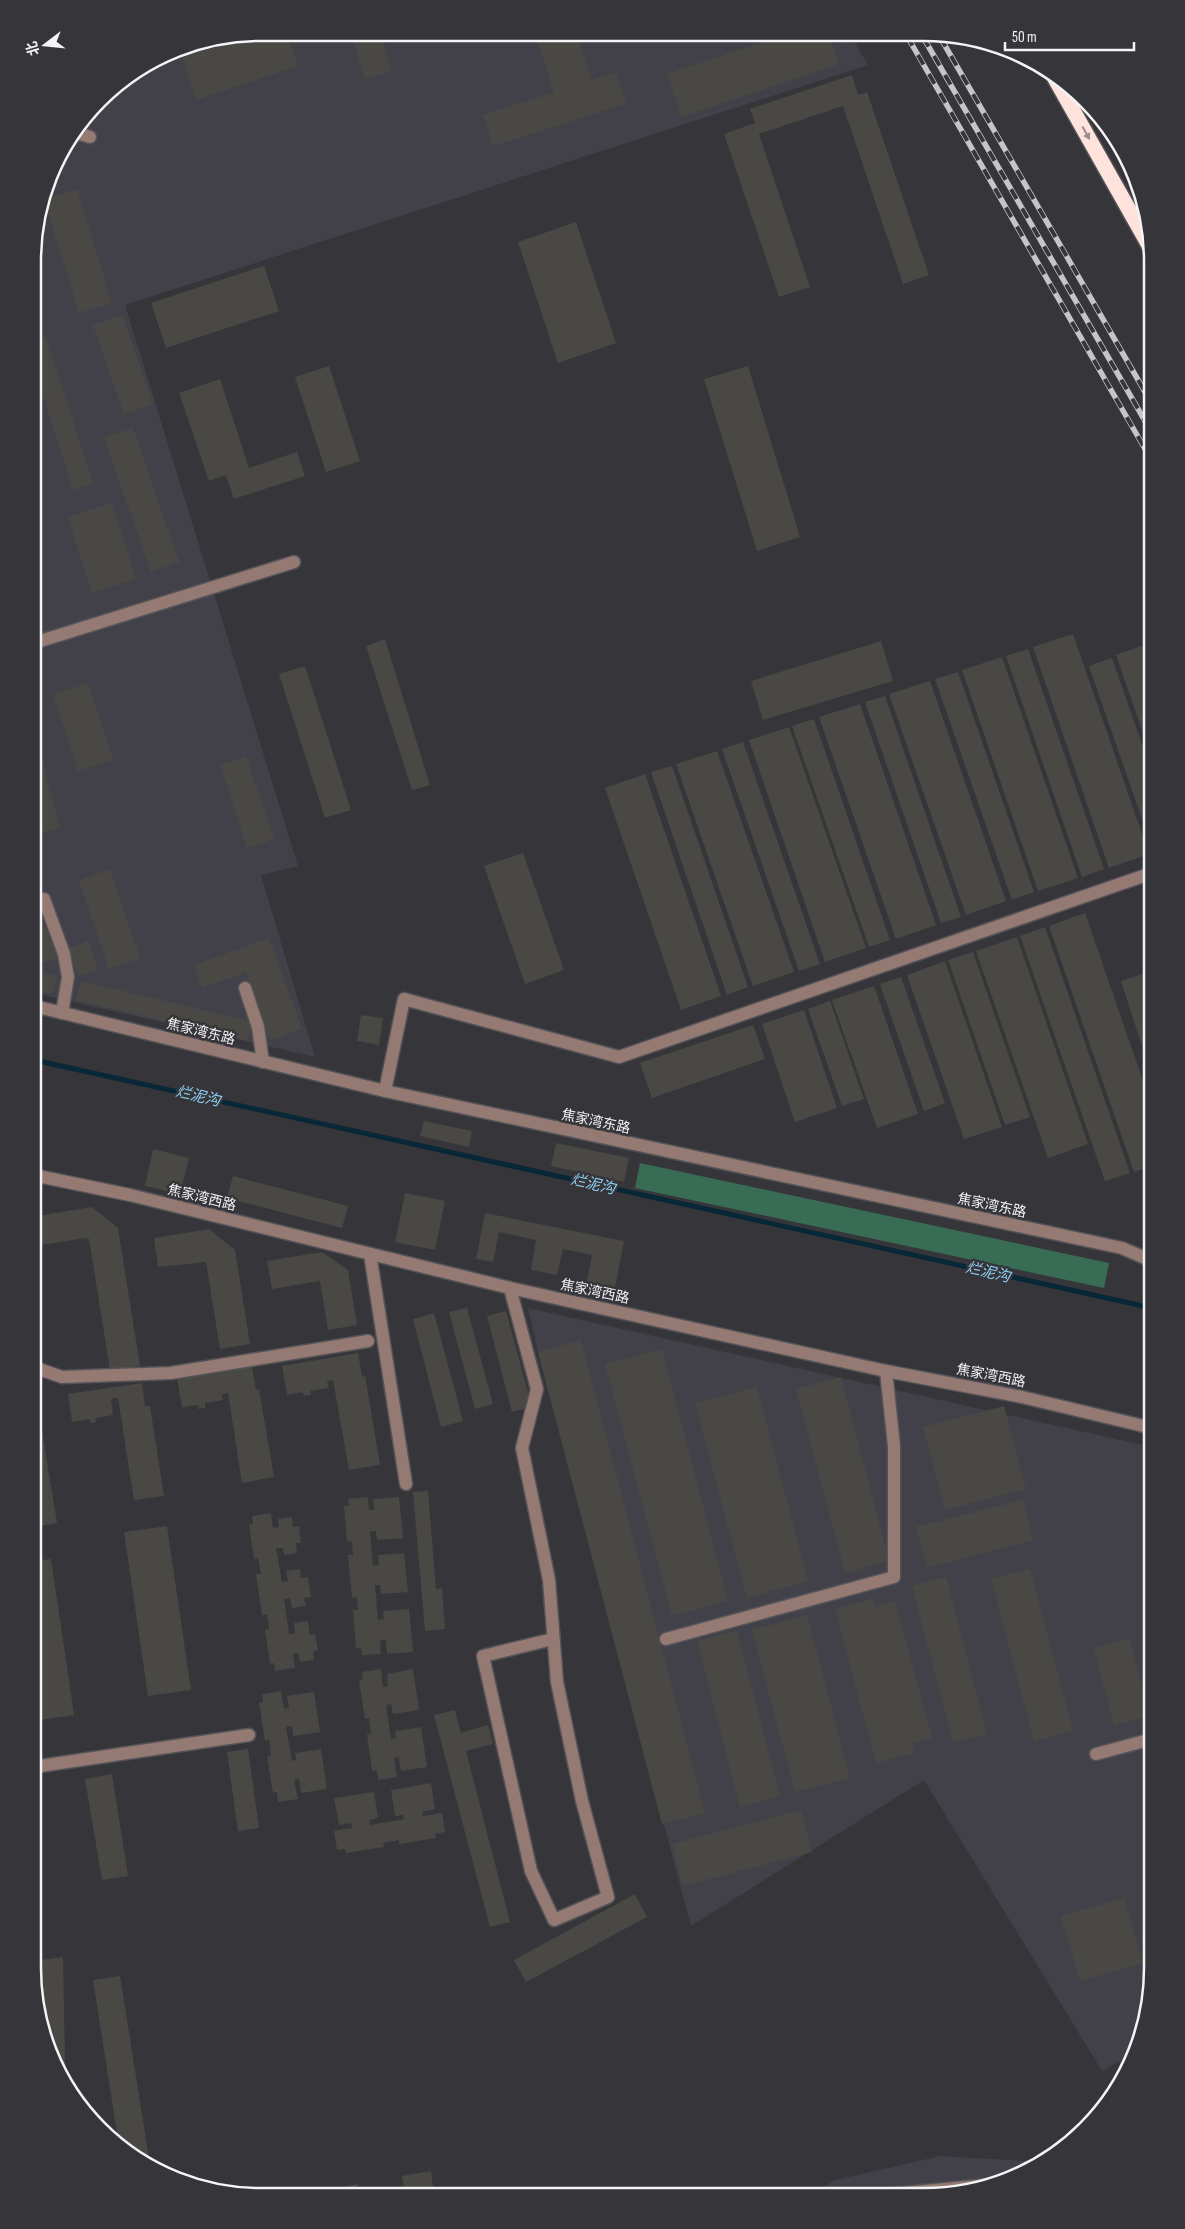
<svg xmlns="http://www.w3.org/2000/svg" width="1185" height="2229" viewBox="0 0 1185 2229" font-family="'Sofia Sans Condensed','Noto Sans SC',sans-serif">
<rect width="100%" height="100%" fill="#363539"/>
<g fill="#42414a">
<path d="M 262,33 L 851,36 L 868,65 L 125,305 L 298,866 L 261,875 L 315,1057 L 34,993 L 34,232 L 56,160 L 110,90 L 174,50 Z"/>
<path d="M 528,1308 L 1152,1447 L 1152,1983 L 1136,2052 L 1102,2071 L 924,1780 L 691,1926 L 538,1352 Z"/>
<path d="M 940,2156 L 1042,2162 L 997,2184 L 923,2196 L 806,2196 L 836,2180 Z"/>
</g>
<path fill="#396c55" d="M 640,1163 L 1109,1263 L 1104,1288 L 635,1188 Z"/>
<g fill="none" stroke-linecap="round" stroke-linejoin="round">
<path stroke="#082837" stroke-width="5" d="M 34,1060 L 1152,1308"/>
</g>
<g fill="#4a4845">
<path d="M 262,33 L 287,33 L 298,66 L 196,100 L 180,49 Z"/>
<path d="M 351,33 L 380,33 L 392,71 L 365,79 Z"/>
<path d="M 535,34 L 577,34 L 592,80 L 616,72 L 626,104 L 493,146 L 483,115 L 554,92 Z"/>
<path d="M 781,36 L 830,36 L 839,64 L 681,117 L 667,74 Z"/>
<path d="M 852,75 L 858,95 L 867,92 L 929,275 L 903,284 L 843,106 L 759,134 L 810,287 L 779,297 L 724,134 L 755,123 L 750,109 Z"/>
<path d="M 77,189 L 112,303 L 79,313 L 44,200 Z"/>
<path d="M 576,222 L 616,343 L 558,363 L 518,242 Z"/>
<path d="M 264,266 L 279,311 L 166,348 L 151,303 Z"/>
<path d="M 122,315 L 153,404 L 124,414 L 93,325 Z"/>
<path d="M 46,336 L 93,484 L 73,490 L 34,367 L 34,340 Z"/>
<path d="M 329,366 L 360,461 L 326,472 L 295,377 Z"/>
<path d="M 748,366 L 800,537 L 757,551 L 704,379 Z"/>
<path d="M 220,379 L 249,468 L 297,452 L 305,476 L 234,499 L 226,475 L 209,481 L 179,393 Z"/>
<path d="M 133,428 L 179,562 L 151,572 L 104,438 Z"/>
<path d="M 112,503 L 136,579 L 92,593 L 68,517 Z"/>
<path d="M 1073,634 L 1149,854 L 1109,868 L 1033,647 Z"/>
<path d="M 385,639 L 430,785 L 412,790 L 366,646 Z"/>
<path d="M 881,641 L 893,681 L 763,720 L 751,681 Z"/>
<path d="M 1152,642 L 1152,759 L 1116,655 Z"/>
<path d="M 1028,649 L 1104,869 L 1082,877 L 1006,656 Z"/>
<path d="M 1002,657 L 1078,878 L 1038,891 L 962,670 Z"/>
<path d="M 1112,658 L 1152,773 L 1152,848 L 1089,666 Z"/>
<path d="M 305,666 L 351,810 L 325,818 L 279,674 Z"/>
<path d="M 958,672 L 1034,892 L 1012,900 L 935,679 Z"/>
<path d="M 930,681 L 1006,901 L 966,915 L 889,694 Z"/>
<path d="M 88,683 L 113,760 L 78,771 L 53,695 Z"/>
<path d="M 885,696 L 961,917 L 941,923 L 865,702 Z"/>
<path d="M 860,704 L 936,925 L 896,939 L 819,717 Z"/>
<path d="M 814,719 L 890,940 L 869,947 L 792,726 Z"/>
<path d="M 34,724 L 60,829 L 34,835 Z"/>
<path d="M 789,727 L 866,948 L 825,962 L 749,740 Z"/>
<path d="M 743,742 L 820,964 L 799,971 L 722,749 Z"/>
<path d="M 717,751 L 794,972 L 753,986 L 676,764 Z"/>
<path d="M 246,756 L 274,839 L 247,848 L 220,765 Z"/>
<path d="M 672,766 L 748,987 L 727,995 L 651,772 Z"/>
<path d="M 645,774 L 721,996 L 681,1010 L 605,788 Z"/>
<path d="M 523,853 L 564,970 L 525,984 L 484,866 Z"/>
<path d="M 110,869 L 140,958 L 109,969 L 79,880 Z"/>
<path d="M 1085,913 L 1152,1107 L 1152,1166 L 1134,1172 L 1049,926 Z"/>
<path d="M 46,926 L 57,958 L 40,964 L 34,945 L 34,930 Z"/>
<path d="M 1045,927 L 1130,1173 L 1105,1181 L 1020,936 Z"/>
<path d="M 1017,937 L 1088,1144 L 1048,1158 L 976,951 Z"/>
<path d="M 269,938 L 302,1029 L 270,1040 L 246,972 L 202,988 L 194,965 Z"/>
<path d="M 88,941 L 98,969 L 78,976 L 68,948 Z"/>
<path d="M 973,952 L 1030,1117 L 1005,1125 L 948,960 Z"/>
<path d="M 945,961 L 1002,1127 L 964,1139 L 907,975 Z"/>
<path d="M 34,970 L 58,976 L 53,994 L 34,990 Z"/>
<path d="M 1152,971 L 1152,1077 L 1121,981 Z"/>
<path d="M 901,977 L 945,1103 L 924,1111 L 880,984 Z"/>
<path d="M 81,981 L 253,1022 L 248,1041 L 76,1000 Z"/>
<path d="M 874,986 L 918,1114 L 877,1128 L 832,1000 Z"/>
<path d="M 830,1001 L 864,1099 L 842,1106 L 808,1009 Z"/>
<path d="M 804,1010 L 837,1108 L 795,1122 L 762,1024 Z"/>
<path d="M 361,1015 L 383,1018 L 379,1045 L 357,1041 Z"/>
<path d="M 753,1025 L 765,1059 L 652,1098 L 640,1063 Z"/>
<path d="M 424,1121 L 472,1131 L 469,1147 L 420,1136 Z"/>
<path d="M 556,1143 L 629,1158 L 624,1182 L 551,1166 Z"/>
<path d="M 153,1149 L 189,1158 L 180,1194 L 145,1186 Z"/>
<path d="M 233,1176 L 348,1206 L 342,1228 L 227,1198 Z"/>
<path d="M 405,1193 L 445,1201 L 435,1250 L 395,1242 Z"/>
<path d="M 92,1207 L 118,1228 L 140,1366 L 110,1370 L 89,1239 L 86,1238 L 41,1245 L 37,1216 Z"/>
<path d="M 485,1213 L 624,1241 L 614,1293 L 586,1287 L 592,1255 L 563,1249 L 557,1275 L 531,1270 L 536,1240 L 499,1232 L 493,1262 L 476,1259 Z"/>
<path d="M 209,1229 L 235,1250 L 250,1344 L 220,1349 L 206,1262 L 158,1267 L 154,1238 Z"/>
<path d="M 322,1252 L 348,1270 L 357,1325 L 328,1330 L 320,1281 L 272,1289 L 267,1261 Z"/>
<path d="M 467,1308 L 493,1404 L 475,1409 L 449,1312 Z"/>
<path d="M 506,1311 L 532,1407 L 512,1412 L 487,1316 Z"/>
<path d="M 434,1313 L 463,1421 L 441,1427 L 413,1319 Z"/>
<path d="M 581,1340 L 705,1813 L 662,1824 L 538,1352 Z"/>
<path d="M 33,1349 L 36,1362 L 33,1362 Z"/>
<path d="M 662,1349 L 728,1601 L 672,1616 L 605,1364 Z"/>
<path d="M 358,1353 L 362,1377 L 365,1376 L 380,1465 L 349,1470 L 333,1380 L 327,1381 L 329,1388 L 310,1391 L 311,1395 L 304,1396 L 303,1392 L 287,1395 L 282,1366 Z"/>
<path d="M 252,1366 L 256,1390 L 259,1389 L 274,1477 L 242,1483 L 228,1393 L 222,1394 L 223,1400 L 205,1403 L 205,1408 L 198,1409 L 198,1405 L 182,1407 L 177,1378 Z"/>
<path d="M 841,1377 L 889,1561 L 845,1573 L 796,1389 Z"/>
<path d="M 142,1383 L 145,1406 L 150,1406 L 164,1496 L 134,1500 L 118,1398 L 111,1399 L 113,1415 L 95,1418 L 96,1422 L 90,1423 L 89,1419 L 72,1422 L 68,1394 Z"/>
<path d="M 757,1387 L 808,1581 L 747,1598 L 695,1403 Z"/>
<path d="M 38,1406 L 57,1523 L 33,1527 L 33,1407 Z"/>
<path d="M 1004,1406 L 1026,1489 L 945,1510 L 923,1427 Z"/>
<path d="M 428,1491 L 436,1589 L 442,1588 L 445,1629 L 425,1631 L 413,1492 Z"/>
<path d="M 368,1497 L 369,1510 L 374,1510 L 373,1499 L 399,1497 L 403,1538 L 377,1540 L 376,1531 L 370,1531 L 373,1566 L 379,1565 L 378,1555 L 404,1553 L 408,1592 L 381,1594 L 380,1585 L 375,1585 L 378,1620 L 384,1619 L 383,1611 L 409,1609 L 413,1652 L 387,1654 L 386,1640 L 380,1640 L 381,1654 L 362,1655 L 361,1648 L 356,1648 L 353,1610 L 358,1610 L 357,1597 L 352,1598 L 348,1555 L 353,1555 L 352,1541 L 347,1542 L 344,1506 L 349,1506 L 348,1499 Z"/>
<path d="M 1023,1500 L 1033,1540 L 927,1568 L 916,1527 Z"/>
<path d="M 271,1513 L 273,1528 L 279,1527 L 278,1519 L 292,1517 L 293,1527 L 299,1526 L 301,1543 L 296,1543 L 297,1553 L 284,1555 L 283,1548 L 276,1548 L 282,1582 L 288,1581 L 286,1571 L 300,1569 L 301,1578 L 308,1577 L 311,1597 L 304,1598 L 306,1606 L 292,1608 L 290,1598 L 284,1599 L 289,1634 L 295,1633 L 294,1623 L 308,1621 L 310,1635 L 315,1634 L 318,1650 L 313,1651 L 314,1660 L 300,1662 L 298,1653 L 293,1654 L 295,1668 L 275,1671 L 274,1663 L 270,1664 L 265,1630 L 269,1629 L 267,1614 L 262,1615 L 256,1574 L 261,1574 L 258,1558 L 254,1559 L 249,1524 L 253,1524 L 252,1516 Z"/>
<path d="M 167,1526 L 191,1690 L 148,1696 L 124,1532 Z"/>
<path d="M 51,1559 L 74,1715 L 33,1721 L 33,1561 Z"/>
<path d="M 1030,1569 L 1073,1731 L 1034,1741 L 991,1579 Z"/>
<path d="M 946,1577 L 987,1734 L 953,1742 L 912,1586 Z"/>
<path d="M 873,1599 L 875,1607 L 895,1601 L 932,1738 L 912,1744 L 914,1753 L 876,1763 L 835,1609 Z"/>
<path d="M 807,1615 L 850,1778 L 795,1792 L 752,1630 Z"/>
<path d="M 737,1631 L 780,1796 L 740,1807 L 697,1641 Z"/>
<path d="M 1152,1633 L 1152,1668 L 1151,1668 L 1143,1635 Z"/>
<path d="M 1129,1638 L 1150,1716 L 1114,1725 L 1094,1648 Z"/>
<path d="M 381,1669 L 383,1687 L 388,1686 L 387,1674 L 413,1669 L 419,1710 L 393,1714 L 391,1704 L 386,1705 L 391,1739 L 396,1738 L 395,1731 L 421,1727 L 427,1767 L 401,1771 L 399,1757 L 394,1758 L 397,1777 L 378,1780 L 377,1770 L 372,1771 L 367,1734 L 371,1734 L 369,1718 L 365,1719 L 359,1681 L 363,1680 L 362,1672 Z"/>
<path d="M 281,1691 L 284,1709 L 289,1708 L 287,1696 L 314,1692 L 320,1732 L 293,1736 L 292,1726 L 286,1727 L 292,1761 L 296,1760 L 295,1753 L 321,1749 L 327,1789 L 301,1793 L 299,1779 L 294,1780 L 298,1799 L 278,1802 L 277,1792 L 273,1793 L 267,1756 L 271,1756 L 269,1740 L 265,1741 L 259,1703 L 263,1702 L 262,1694 Z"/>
<path d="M 455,1710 L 461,1733 L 488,1725 L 493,1744 L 466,1751 L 510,1922 L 490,1927 L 434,1715 Z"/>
<path d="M 248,1749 L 259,1828 L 238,1831 L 227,1752 Z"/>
<path d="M 1152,1769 L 1152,1795 L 1151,1795 L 1145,1771 Z"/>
<path d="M 112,1774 L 128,1876 L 102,1880 L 85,1779 Z"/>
<path d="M 431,1783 L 435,1809 L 422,1812 L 423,1816 L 442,1813 L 445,1832 L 435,1834 L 436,1838 L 399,1844 L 399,1840 L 383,1843 L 384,1847 L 346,1853 L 345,1849 L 337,1850 L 334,1831 L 352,1828 L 351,1823 L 339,1825 L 334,1798 L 374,1792 L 378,1818 L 369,1820 L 370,1825 L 404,1819 L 403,1815 L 395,1816 L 391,1790 Z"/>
<path d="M 801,1810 L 812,1852 L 683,1886 L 672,1844 Z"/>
<path d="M 33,1835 L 38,1863 L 33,1864 Z"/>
<path d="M 635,1894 L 647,1917 L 526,1982 L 514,1960 Z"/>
<path d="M 1124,1898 L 1143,1963 L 1080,1981 L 1061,1916 Z"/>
<path d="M 63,1957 L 65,2062 L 67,2082 L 45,2041 L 33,1967 L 33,1961 Z"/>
<path d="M 120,1976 L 150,2165 L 119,2146 L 93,1980 Z"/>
<path d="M 431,2171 L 434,2195 L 405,2195 L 402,2176 Z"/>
<path d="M 358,2184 L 359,2195 L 332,2195 L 331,2189 Z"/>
</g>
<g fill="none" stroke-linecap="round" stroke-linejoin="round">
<g stroke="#545357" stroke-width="15">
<g id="minor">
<path d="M 77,133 L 90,137"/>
<path d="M 34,643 L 294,562"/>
<path d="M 44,899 L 64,954 L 68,977 L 62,1013"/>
<path d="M 245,988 L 258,1027 L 263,1062"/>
<path d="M 34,1006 L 385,1091 L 1122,1248 L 1152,1261"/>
<path d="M 385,1091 L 404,999 L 619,1057 L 1152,873"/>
<path d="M 33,1175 L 130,1195 L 510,1288 L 886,1371 L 1022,1397 L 1152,1428"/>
<path d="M 370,1254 L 406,1484"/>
<path d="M 510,1288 L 537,1389 L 522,1448 L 549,1580 L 557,1682 L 582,1801 L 608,1897 L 554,1920 L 531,1871 L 483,1656 L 553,1639"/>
<path d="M 33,1367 L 62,1377 L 171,1373 L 368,1341"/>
<path d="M 666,1639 L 894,1577 L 894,1446 L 886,1371"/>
<path d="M 1096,1754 L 1152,1739"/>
<path d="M 33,1767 L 249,1735"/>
<path d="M 888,2196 L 893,2194 L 997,2184"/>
</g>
</g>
<g stroke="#545357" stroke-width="18">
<path id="highway" d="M 1053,75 L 1150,247"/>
</g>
<use href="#minor" stroke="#947a73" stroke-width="12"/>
<use href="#highway" stroke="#fde3dc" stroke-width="15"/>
<g stroke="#c5c4c7" stroke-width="5.5">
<g id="rail">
<path d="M 907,36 L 1152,461"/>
<path d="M 923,37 L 1152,433"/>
<path d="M 940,37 L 1152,404"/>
</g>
</g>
<use href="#rail" stroke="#363539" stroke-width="4" stroke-dasharray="11" stroke-linecap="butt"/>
</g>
<defs><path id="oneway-solid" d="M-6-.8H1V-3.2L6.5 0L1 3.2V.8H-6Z" transform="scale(1.25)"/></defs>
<use fill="#9a8c8a" href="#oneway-solid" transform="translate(1086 133) rotate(61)"/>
<g text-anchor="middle" stroke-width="5" stroke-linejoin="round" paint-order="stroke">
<g font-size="14" fill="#f4f3f6" stroke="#363539">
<text transform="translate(201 1031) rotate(14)" y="5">焦家湾东路</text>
<text transform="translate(596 1121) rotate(12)" y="5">焦家湾东路</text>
<text transform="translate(202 1197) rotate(14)" y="5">焦家湾西路</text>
<text transform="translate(992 1205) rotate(12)" y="5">焦家湾东路</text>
<text transform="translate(595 1291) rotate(12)" y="5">焦家湾西路</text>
<text transform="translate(991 1375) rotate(11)" y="5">焦家湾西路</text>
</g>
<g font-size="15" font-style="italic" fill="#8dd1f5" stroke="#363539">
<text transform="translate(198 1096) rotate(13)" y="5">烂泥沟</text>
<text transform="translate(593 1184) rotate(13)" y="5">烂泥沟</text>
<text transform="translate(988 1272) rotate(13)" y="5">烂泥沟</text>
</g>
</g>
<path d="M0 0H1185V2229H0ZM261 41H924A220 220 0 0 1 1144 261V1968A220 220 0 0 1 924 2188H261A220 220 0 0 1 41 1968V261A220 220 0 0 1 261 41Z" fill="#363539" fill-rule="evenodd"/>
<path fill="none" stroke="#f4f3f6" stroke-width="2.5" d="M261 41H924A220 220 0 0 1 1144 261V1968A220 220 0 0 1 924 2188H261A220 220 0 0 1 41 1968V261A220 220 0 0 1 261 41Z"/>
<g transform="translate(45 45) rotate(254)" stroke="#363539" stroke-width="4" paint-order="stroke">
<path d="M0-4L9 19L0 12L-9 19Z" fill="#f4f3f6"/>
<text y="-8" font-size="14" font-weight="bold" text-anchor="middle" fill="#f4f3f6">北</text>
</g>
<path d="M1005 42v8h129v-8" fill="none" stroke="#f4f3f6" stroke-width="2.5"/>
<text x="1012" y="42" font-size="15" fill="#f4f3f6" stroke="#363539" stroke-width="4" paint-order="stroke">50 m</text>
</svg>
